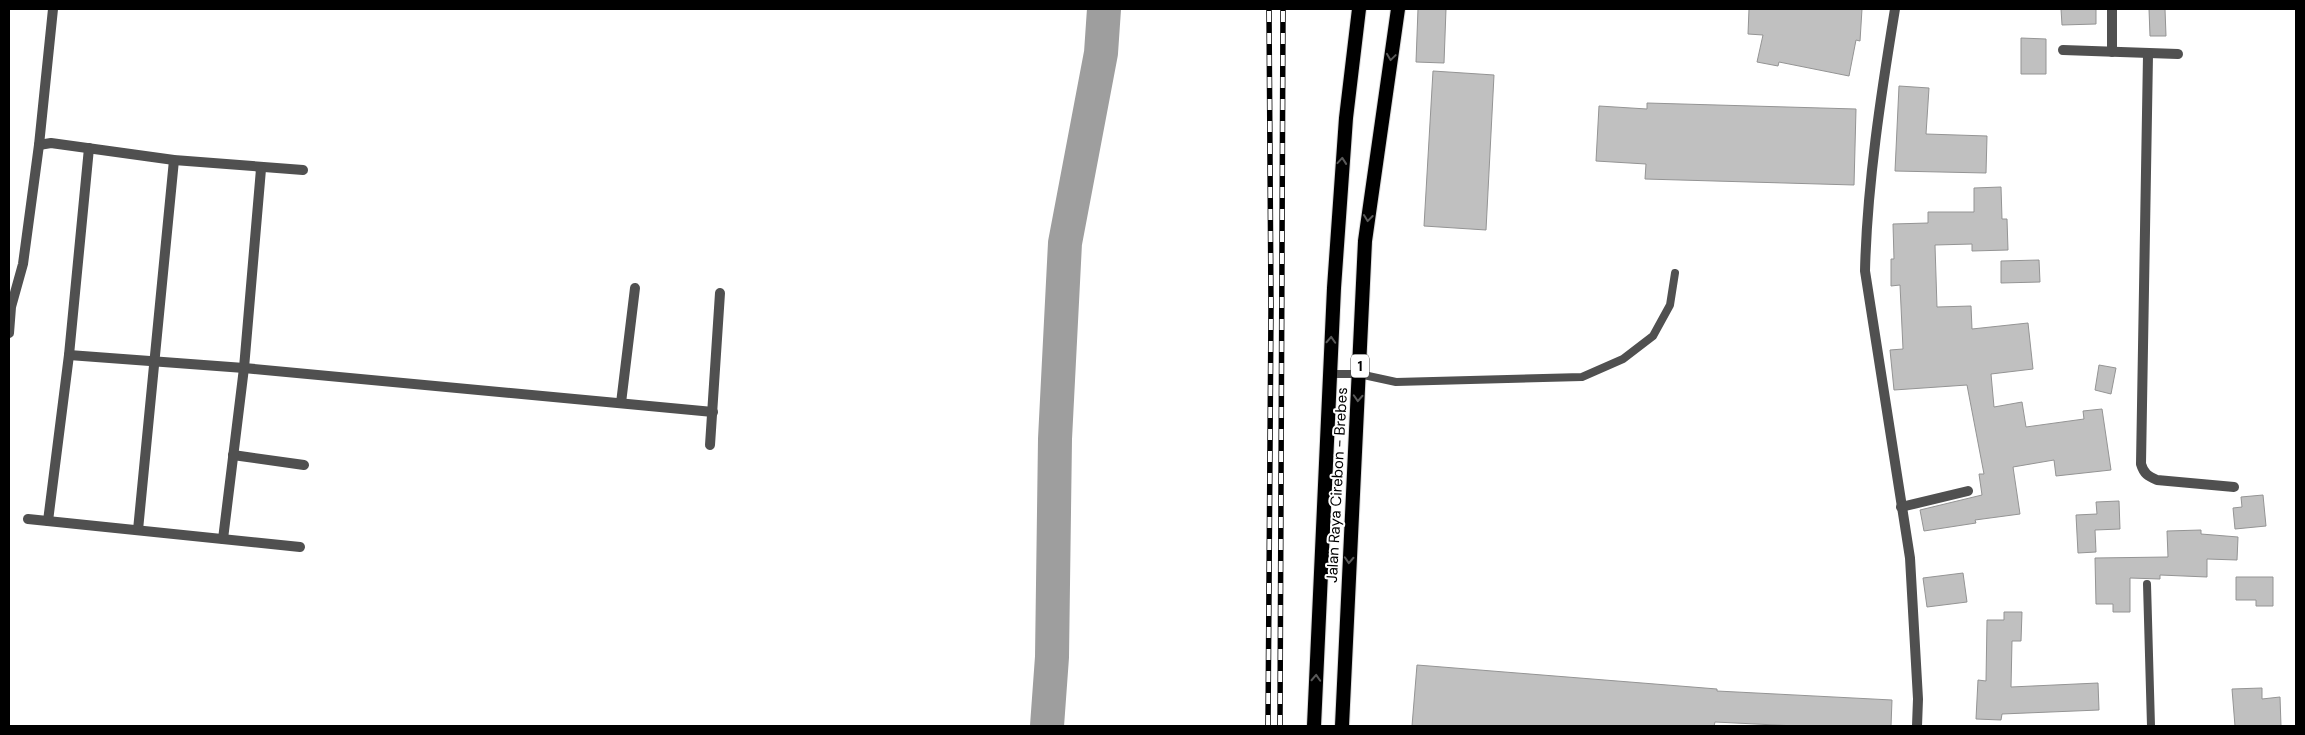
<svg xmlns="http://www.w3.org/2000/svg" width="2305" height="735" viewBox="0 0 2305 735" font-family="'DM Sans',sans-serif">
<rect width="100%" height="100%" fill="#fff"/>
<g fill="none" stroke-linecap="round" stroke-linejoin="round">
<path stroke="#9e9e9e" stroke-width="34" d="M 1047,726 L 1052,657 L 1055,439 L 1065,243 L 1101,53 L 1104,9"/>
</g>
<g fill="#c0c0c0" stroke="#949494">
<path d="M 1418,9 L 1446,9 L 1444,63 L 1416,62 Z"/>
<path d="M 1749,9 L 1862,9 L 1860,41 L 1856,40 L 1849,76 L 1779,62 L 1778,66 L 1757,62 L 1763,35 L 1748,34 Z"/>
<path d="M 2061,9 L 2096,9 L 2096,24 L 2062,25 Z"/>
<path d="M 2149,9 L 2165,9 L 2166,36 L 2150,36 Z"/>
<path d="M 2021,38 L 2046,39 L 2046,74 L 2021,74 Z"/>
<path d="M 1433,71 L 1494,75 L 1486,230 L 1424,226 Z"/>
<path d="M 1899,86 L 1929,88 L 1926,134 L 1987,136 L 1986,173 L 1895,171 Z"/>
<path d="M 1647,103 L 1856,109 L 1854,185 L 1645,179 L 1646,164 L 1596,161 L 1599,106 L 1647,109 Z"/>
<path d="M 2001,187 L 2002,219 L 2007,219 L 2008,250 L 1972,251 L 1972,244 L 1935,245 L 1937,307 L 1971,306 L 1972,329 L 2028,323 L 2033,369 L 1991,374 L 1994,407 L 2022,402 L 2026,427 L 2084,419 L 2083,411 L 2102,409 L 2111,470 L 2056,476 L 2054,460 L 2013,467 L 2020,514 L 1975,520 L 1976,523 L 1924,531 L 1920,510 L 1982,495 L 1979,474 L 1984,474 L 1967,385 L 1894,390 L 1890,350 L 1903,349 L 1900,285 L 1891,286 L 1891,259 L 1894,259 L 1893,224 L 1928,223 L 1928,212 L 1974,212 L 1974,188 Z"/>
<path d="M 2039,260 L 2040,282 L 2001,283 L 2001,261 Z"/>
<path d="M 2099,365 L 2116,368 L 2111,394 L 2095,390 Z"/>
<path d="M 2263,495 L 2266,526 L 2235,529 L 2233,508 L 2242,507 L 2241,497 Z"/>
<path d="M 2119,501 L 2120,529 L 2095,530 L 2096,552 L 2078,553 L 2076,515 L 2097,514 L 2096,502 Z"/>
<path d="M 2201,530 L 2201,534 L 2238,537 L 2237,560 L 2207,559 L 2207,577 L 2160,575 L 2160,579 L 2130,578 L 2130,612 L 2113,612 L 2113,604 L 2096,604 L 2095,558 L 2168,557 L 2167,531 Z"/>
<path d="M 1963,573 L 1967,602 L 1927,607 L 1923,578 Z"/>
<path d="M 2236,577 L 2273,577 L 2273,606 L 2256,606 L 2256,600 L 2236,600 Z"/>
<path d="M 2004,612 L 2022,612 L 2021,641 L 2012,641 L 2011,687 L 2098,683 L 2099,710 L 2002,714 L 2001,720 L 1976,719 L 1978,680 L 1986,681 L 1987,620 L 2004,620 Z"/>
<path d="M 1417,665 L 1717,689 L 1717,691 L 1892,700 L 1891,726 L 1796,726 L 1715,722 L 1714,726 L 1412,726 Z"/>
<path d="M 2262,688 L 2262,699 L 2280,697 L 2281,726 L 2235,726 L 2232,689 Z"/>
</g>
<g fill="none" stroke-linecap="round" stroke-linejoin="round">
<g stroke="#dbdbdb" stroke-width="16">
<g id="trunk">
<path d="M 1314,726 L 1334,288 L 1346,118 L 1359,9"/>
<path d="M 1342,726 L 1365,241 L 1398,9"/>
</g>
</g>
<g stroke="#505050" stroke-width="8">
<path d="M 1330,374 L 1359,374 L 1396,382 L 1582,377 L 1623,359 L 1653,336 L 1670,305 L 1675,273"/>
<path d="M 2147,584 L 2151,726"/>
</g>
<g stroke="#505050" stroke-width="10">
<path d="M 53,9 L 39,145 L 51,143 L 174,160 L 303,170"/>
<path d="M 1895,9 C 1881,94 1867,185 1865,271 L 1910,558 L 1918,699 L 1917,726"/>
<path d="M 2112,9 L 2112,52"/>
<path d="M 2063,50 L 2178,54"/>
<path d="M 2148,55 L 2141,464 C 2144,474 2148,476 2157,480 L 2234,487"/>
<path d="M 9,333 L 11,307 L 23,264 L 39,145"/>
<path d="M 69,355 L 244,368 L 713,412"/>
<path d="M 621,403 L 635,288"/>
<path d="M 710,445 L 720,293"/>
<path d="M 233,455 L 304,465"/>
<path d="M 1901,507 L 1968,491"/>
<path d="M 28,519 L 300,547"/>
<path d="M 48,521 L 69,355 L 89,148"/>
<path d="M 138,530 L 174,160"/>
<path d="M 223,539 L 244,368 L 261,169"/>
</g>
<use href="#trunk" stroke="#000" stroke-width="14"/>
<g stroke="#000" stroke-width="5.5">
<g id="rail">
<path d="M 1268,726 L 1271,307 L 1269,9"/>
<path d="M 1280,726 L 1283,9"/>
</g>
</g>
<use href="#rail" stroke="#fff" stroke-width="4" stroke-dasharray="11" stroke-linecap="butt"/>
</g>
<defs><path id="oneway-chevron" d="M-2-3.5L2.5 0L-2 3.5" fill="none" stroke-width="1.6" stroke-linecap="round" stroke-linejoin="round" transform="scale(1.25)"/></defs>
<g stroke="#595959">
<use href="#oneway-chevron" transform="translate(1391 57) rotate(98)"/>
<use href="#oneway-chevron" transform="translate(1342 161) rotate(-85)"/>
<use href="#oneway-chevron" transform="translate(1368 218) rotate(97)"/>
<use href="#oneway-chevron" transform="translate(1331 340) rotate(-87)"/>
<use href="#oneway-chevron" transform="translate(1358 398) rotate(93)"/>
<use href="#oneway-chevron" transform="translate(1349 560) rotate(93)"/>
<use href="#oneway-chevron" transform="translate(1316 678) rotate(-87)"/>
</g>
<g text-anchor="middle" stroke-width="4" stroke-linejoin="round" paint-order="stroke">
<rect fill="#fff" stroke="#4c4c4c" stroke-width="1" x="1351" y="354.5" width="18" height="23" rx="4"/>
<g font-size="14" font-weight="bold" fill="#000">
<text x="1360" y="371">1</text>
</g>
<g font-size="15" fill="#000" stroke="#fff">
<text transform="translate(1337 485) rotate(-87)" y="5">Jalan Raya Cirebon - Brebes</text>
</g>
</g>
<rect width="2305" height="735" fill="none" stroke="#000000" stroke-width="20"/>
</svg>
